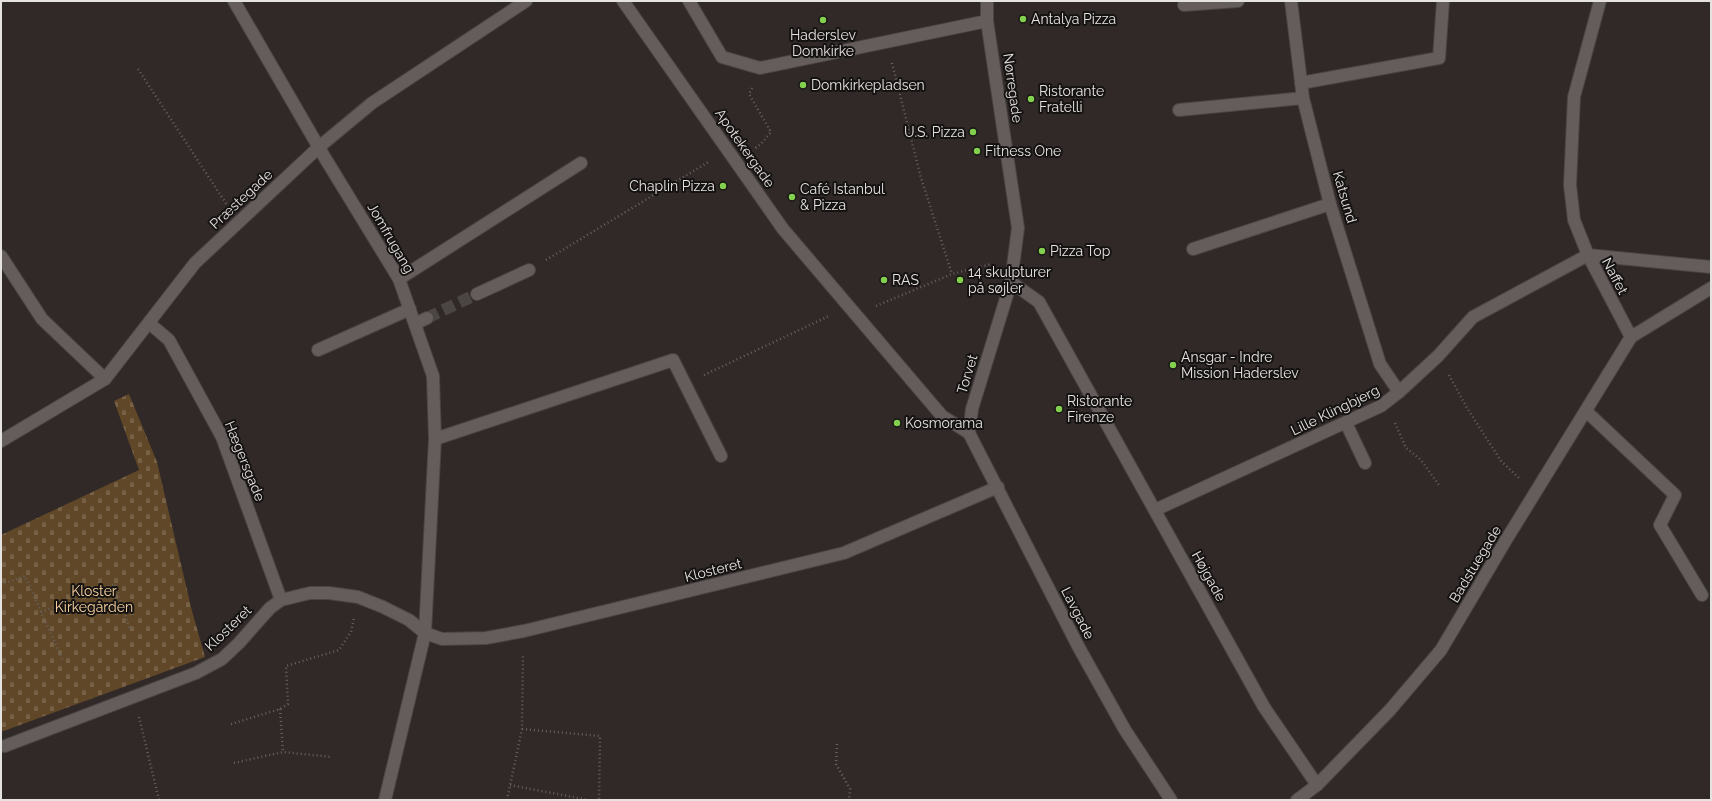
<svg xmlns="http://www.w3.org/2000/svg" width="1712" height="801" viewBox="0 0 1712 801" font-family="Raleway,sans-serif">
<defs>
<pattern id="cemetery-stones" width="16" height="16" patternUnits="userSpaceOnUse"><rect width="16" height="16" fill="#604727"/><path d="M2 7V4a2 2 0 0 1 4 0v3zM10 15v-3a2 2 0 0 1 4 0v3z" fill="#776146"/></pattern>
</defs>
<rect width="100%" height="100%" fill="#302928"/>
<path fill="url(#cemetery-stones)" d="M 129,394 L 157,462 L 192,611 L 205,657 L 1,732 L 1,535 L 139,470 L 114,401 Z"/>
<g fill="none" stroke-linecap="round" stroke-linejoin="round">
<path stroke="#4b4544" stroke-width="12" stroke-dasharray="12 6" stroke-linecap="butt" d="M 427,318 L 477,294"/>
<g stroke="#4a4443" stroke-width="14">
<g id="minor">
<path d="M 234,1 L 325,158 L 399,279 L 433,376 L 435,439 L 425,633 L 385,800"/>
<path d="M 623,1 L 783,229 L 942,416 L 969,433"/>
<path d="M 689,1 L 722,57 L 760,68 L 987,21"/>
<path d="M 1291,1 L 1303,98 L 1330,204 L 1380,364 L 1399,392"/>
<path d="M 1600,1 L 1574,97 L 1570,185 L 1574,220 L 1588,255 L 1631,337 L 1711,288"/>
<path d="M 1184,5 L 1238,1"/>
<path d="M 1301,83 L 1439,58 L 1443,1"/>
<path d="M 1179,110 L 1303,98"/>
<path d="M 1193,249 L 1330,204"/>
<path d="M 1588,255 L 1711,267"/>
<path d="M 1,256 L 42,319 L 105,379"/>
<path d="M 399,279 L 581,163"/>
<path d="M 1011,282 L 1039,302 L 1264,707 L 1317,785"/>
<path d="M 477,294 L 529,270"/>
<path d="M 149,323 L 169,340 L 222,437 L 281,600"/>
<path d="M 415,324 L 427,318"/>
<path d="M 318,350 L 410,309"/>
<path d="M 1586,411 L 1675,495 L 1660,525 L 1702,595"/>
<path d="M 1346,423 L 1365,463"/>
<path d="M 969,433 L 972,409 L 1011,282 L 1018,228 L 987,21 L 987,1"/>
<path d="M 969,433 L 1078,646 L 1125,730 L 1171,800"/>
<path d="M 435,439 L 673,360 L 721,456"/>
<path d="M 1,441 L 105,379 L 195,263 L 319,147 L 372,103 L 526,1"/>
<path d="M 1155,510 L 1381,406 L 1399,392 L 1438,356 L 1473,317 L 1588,255"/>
<path d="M 5,746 L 196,673 L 222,659 L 239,643 L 270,608 L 281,600 L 310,593 L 329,593 L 358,597 L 383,607 L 409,620 L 425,633 L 442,639 L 486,638 L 524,631 L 844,553 L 998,487"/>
<path d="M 1297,800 L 1317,785 L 1390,710 L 1441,650 L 1506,540 L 1631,337"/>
</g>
</g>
<g stroke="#676160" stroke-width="2.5" stroke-dasharray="1 3" stroke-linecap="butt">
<path d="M 892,63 L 921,178 L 952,274"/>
<path d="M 138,69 L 227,205"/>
<path d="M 752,88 L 749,94 L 771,132 L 761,144 L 754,149"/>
<path d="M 546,260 L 710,161"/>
<path d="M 876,306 L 952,274 L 991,264"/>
<path d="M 704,375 L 829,316"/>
<path d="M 1449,375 L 1467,408 L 1501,461 L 1519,478"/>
<path d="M 1395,423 L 1406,448 L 1421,460 L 1439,485"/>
<path d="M 1,585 L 25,576 L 63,661"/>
<path d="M 41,612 L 115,584 L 130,630"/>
<path d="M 280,709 L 283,752"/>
<path d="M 139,717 L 159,800"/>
<path d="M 231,724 L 280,709 L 288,704 L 286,666 L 339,650 L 351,632 L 354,618"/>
<path d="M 522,729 L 600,736 L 599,800"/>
<path d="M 837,744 L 836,764 L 850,789 L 849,800"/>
<path d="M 234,763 L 283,752 L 332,757"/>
<path d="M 510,785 L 589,800"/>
<path d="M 507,800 L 522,729 L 523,654"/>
</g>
<use href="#minor" stroke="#645d5b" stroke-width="12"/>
</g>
<g fill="#83d04f" stroke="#151312" stroke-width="1.5">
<circle cx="1023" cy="19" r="4"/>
<circle cx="823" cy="20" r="4"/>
<circle cx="803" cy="85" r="4"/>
<circle cx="1031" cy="99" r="4"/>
<circle cx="973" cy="132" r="4"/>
<circle cx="977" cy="151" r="4"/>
<circle cx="723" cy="186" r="4"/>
<circle cx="792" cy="197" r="4"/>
<circle cx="1042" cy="251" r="4"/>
<circle cx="884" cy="280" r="4"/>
<circle cx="960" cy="280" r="4"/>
<circle cx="1173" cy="365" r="4"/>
<circle cx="1059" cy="409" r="4"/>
<circle cx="897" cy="423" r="4"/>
</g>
<g text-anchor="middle" stroke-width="4" stroke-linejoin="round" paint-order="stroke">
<g font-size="14" fill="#e7e2e2" stroke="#151312" text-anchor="start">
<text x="1031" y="24">Antalya Pizza</text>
<text x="823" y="40" text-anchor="middle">Haderslev<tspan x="823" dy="16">Domkirke</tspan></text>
<text x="811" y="90">Domkirkepladsen</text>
<text x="1039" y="96">Ristorante<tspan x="1039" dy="16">Fratelli</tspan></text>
<text x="965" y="137" text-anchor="end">U.S. Pizza</text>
<text x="985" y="156">Fitness One</text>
<text x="715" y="191" text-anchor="end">Chaplin Pizza</text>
<text x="800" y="194">Café Istanbul<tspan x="800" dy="16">&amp; Pizza</tspan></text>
<text x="1050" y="256">Pizza Top</text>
<text x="968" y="277">14 skulpturer<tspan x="968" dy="16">på søjler</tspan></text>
<text x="892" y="285">RAS</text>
<text x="1181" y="362">Ansgar - Indre<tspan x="1181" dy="16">Mission Haderslev</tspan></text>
<text x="1067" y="406">Ristorante<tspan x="1067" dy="16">Firenze</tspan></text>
<text x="905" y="428">Kosmorama</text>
</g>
<g font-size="14" fill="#e7e2e2" stroke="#151312">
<text transform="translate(1013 88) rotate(82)" y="5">Nørregade</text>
<text transform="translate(745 148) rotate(55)" y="5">Apotekergade</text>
<text transform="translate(1345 197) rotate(74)" y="5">Katsund</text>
<text transform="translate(241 199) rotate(-43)" y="5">Præstegade</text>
<text transform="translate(391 238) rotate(60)" y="5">Jomfrugang</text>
<text transform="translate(1615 276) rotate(62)" y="5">Naffet</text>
<text transform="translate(967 374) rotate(-73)" y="5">Torvet</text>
<text transform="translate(1335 410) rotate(-26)" y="5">Lille Klingbjerg</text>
<text transform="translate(245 461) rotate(68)" y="5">Hægersgade</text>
<text transform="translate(1475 564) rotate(-59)" y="5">Badstuegade</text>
<text transform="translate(713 570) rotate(-14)" y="5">Klosteret</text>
<text transform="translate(1209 576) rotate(61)" y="5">Højgade</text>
<text transform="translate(1078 613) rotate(63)" y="5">Lavgade</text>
<text transform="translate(228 628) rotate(-44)" y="5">Klosteret</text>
</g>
<g font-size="14" fill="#fbd3a0" stroke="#151312">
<text x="94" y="596">Kloster<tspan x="94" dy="16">Kirkegården</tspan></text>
</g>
</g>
<rect width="1712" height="801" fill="none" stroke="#e7e2e2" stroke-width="4"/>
</svg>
